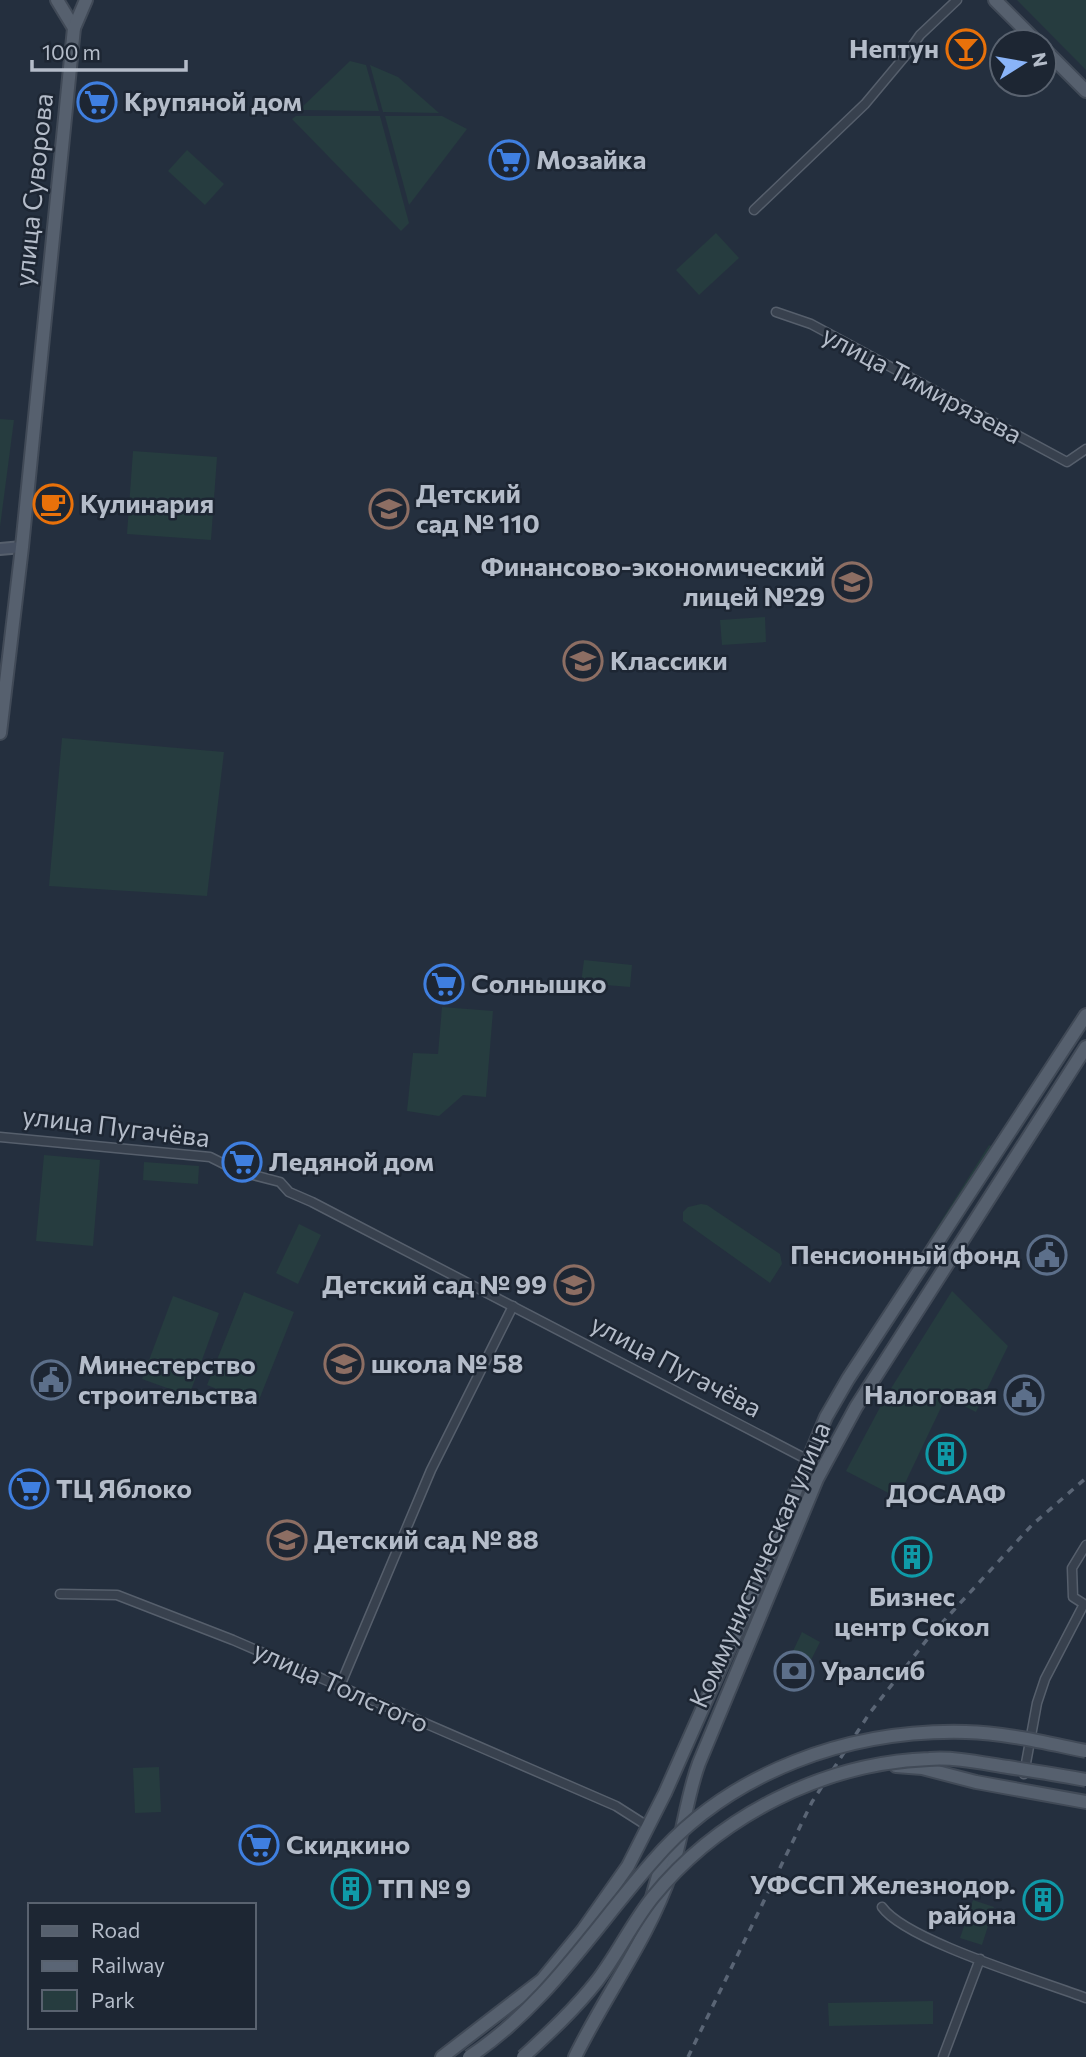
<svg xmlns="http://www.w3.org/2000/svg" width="1086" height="2057" viewBox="0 0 1086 2057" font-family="Commissioner,sans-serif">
<rect width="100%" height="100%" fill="#242f3e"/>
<g fill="#263c3f">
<path d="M 1017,0 L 1086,0 L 1086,70 Z"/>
<path d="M 350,61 L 366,65 L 379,111 L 299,110 Z"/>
<path d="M 370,65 L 398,77 L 439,113 L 383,112 Z"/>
<path d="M 296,116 L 380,116 L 409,223 L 401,231 L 292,119 Z"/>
<path d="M 385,116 L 442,116 L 467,129 L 409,205 Z"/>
<path d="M 187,150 L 224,184 L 205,205 L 168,171 Z"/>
<path d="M 716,233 L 739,258 L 699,295 L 676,270 Z"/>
<path d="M 0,419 L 14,420 L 0,527 Z"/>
<path d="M 133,451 L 217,457 L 211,540 L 127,534 Z"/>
<path d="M 765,617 L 766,642 L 722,645 L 720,620 Z"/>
<path d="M 62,738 L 224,752 L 207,896 L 49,886 Z"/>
<path d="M 584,960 L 632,965 L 630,987 L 581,983 Z"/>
<path d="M 442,1007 L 493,1011 L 486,1097 L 463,1095 L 439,1116 L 407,1111 L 413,1053 L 438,1054 Z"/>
<path d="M 989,1145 L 1001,1151 L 939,1245 L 929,1240 Z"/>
<path d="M 44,1155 L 100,1160 L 93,1246 L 36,1241 Z"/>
<path d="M 144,1162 L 199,1166 L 198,1184 L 143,1180 Z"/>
<path d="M 701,1204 L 707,1205 L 780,1254 L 782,1264 L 770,1283 L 683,1221 L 683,1212 L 688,1207 Z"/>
<path d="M 299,1224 L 321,1235 L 298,1284 L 276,1273 Z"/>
<path d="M 952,1291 L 1008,1346 L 976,1412 L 946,1397 L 898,1498 L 846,1471 L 885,1398 Z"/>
<path d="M 244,1292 L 294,1312 L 257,1405 L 207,1385 Z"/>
<path d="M 173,1296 L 219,1313 L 189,1396 L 142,1379 Z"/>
<path d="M 802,1632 L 820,1642 L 811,1660 L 793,1651 Z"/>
<path d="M 159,1767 L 161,1812 L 135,1813 L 133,1768 Z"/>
<path d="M 973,1900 L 994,1907 L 982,1945 L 960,1938 Z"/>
<path d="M 933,2001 L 933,2024 L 829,2026 L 828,2003 Z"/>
</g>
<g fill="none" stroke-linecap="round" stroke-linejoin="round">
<g stroke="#565f6c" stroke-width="11">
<g id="street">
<path d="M 754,210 L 865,104 L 906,55 L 920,35 L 957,0"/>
<path d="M 776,312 L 811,324 L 1067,462 L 1086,449"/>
<path d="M 0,1137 L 210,1157 L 238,1171 L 280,1182 L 289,1192 L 312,1202 L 808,1460"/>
<path d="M 60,1594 L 117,1595 L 233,1640 L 616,1806 L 649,1827"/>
<path d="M 340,1686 L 431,1470 L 513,1306"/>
<path d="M 1024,1774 L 1037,1703 L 1045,1679 L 1084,1604 L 1073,1597 L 1072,1568 L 1086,1545"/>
<path d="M 882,1907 C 906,1941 1042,1981 1086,1998"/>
<path d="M 943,2057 L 980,1959"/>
</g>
</g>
<g stroke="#565f6c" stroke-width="14">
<path id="secondary" d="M 0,549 L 22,547"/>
</g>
<g stroke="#414a57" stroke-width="16">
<g id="primary">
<path d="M 57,0 L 74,28"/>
<path d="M 995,0 L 1037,42"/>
<path d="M 1044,49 L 1086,91"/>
<path d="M 0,733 L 22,547 L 74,28 L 86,0"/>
<path d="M 896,1766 L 922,1768 L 976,1782 L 1086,1802"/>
<path d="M 651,1901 L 666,1848"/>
<path d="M 442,2057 L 542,1980 L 583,1930 L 628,1866 L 665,1793 L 748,1606 L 826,1417 L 848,1379 L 1086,1015"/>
<path d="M 575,2057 C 605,1995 649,1938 671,1872 C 683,1836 686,1798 699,1763 L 817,1479 L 856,1407 L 1086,1047"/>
</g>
</g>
<use href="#street" stroke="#38414e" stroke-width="8"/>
<use href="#secondary" stroke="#465061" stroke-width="10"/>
<use href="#primary" stroke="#56606e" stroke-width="12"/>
<path stroke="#5a6575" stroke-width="3.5" stroke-dasharray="7 7" stroke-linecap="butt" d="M 688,2057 L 812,1802 L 869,1714 L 929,1637 L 1032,1525 L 1086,1478"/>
<g stroke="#414a57" stroke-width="16" stroke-linecap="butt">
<g id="primary-bridge">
<path d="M 469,2057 C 546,2006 593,1929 653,1861 C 730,1771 850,1729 966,1732 C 1006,1733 1046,1743 1086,1751"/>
<path d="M 523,2057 C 549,2033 575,2009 597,1981 C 617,1955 632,1923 653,1897 C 719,1816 823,1763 929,1759 C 955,1757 982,1763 1008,1767 C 1034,1771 1060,1775 1086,1780"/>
</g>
</g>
<use href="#primary-bridge" stroke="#56606e" stroke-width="12"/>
</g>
<defs>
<g id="bar-ring" transform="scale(2.0125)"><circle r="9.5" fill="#1d2633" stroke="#e8710a" stroke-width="1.5"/><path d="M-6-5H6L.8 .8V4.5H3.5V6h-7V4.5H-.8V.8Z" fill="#e8710a"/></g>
<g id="supermarket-ring" transform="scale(2.0125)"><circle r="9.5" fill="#1d2633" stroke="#3f7fe0" stroke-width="1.5"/><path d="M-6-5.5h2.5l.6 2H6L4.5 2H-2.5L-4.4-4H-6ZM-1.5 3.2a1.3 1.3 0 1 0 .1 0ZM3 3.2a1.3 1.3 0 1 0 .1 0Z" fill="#3f7fe0"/></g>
<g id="cafe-ring" transform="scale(2.0125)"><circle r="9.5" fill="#1d2633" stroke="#e8710a" stroke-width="1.5"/><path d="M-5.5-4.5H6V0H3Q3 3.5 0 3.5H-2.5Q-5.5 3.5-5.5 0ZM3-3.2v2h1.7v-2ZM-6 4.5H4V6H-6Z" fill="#e8710a"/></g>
<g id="school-ring" transform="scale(2.0125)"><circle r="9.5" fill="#1d2633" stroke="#8d6e63" stroke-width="1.5"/><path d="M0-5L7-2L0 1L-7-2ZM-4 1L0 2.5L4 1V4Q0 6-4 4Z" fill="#8d6e63"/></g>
<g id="civic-ring" transform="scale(2.0125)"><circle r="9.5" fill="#1d2633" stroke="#5c6f8a" stroke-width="1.5"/><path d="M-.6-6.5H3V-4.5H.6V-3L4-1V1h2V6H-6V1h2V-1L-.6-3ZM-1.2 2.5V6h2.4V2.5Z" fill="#5c6f8a"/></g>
<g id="building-ring" transform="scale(2.0125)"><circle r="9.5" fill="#1d2633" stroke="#0f9aa8" stroke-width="1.5"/><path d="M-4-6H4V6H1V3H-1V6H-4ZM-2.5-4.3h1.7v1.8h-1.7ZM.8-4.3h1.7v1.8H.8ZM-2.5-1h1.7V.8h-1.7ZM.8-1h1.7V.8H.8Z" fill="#0f9aa8"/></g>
<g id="bank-ring" transform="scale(2.0125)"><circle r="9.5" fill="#1d2633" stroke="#5c6f8a" stroke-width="1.5"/><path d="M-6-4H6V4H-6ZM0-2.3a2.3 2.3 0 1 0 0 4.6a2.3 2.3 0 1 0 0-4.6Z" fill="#5c6f8a"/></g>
</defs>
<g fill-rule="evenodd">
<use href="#bar-ring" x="966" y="49"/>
<use href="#supermarket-ring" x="97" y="102"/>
<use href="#supermarket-ring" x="509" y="160"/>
<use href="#cafe-ring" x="53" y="504"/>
<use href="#school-ring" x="389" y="509"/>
<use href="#school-ring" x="852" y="582"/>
<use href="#school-ring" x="583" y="661"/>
<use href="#supermarket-ring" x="444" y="984"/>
<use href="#supermarket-ring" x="242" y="1162"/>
<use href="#civic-ring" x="1047" y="1255"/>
<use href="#school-ring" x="574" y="1285"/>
<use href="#school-ring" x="344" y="1364"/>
<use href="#civic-ring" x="51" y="1380"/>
<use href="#civic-ring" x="1024" y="1395"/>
<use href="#building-ring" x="946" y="1454"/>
<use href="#supermarket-ring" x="29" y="1489"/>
<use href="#school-ring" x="287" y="1540"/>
<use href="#building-ring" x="912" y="1557"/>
<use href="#bank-ring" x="794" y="1671"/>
<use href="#supermarket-ring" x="259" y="1845"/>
<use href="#building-ring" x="351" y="1889"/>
<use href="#building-ring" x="1043" y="1900"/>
</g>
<g text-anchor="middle" stroke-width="5" stroke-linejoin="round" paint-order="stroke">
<g font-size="26" font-weight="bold" fill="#b4bcc9" stroke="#1d2633" text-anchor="start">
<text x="939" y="58" text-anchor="end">Нептун</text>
<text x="124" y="111">Крупяной дом</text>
<text x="536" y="169">Мозайка</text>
<text x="416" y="503">Детский<tspan x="416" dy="30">сад № 110</tspan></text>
<text x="80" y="513">Кулинария</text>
<text x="825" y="576" text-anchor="end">Финансово-экономический<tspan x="825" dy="30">лицей №29</tspan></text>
<text x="610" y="670">Классики</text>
<text x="471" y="993">Солнышко</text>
<text x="269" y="1171">Ледяной дом</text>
<text x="1020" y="1264" text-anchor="end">Пенсионный фонд</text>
<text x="547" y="1294" text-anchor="end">Детский сад № 99</text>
<text x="371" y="1373">школа № 58</text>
<text x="78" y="1374">Минестерство<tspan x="78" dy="30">строительства</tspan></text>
<text x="997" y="1404" text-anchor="end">Налоговая</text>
<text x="56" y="1498">ТЦ Яблоко</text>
<text x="946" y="1503" text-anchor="middle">ДОСААФ</text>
<text x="314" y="1549">Детский сад № 88</text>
<text x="912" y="1606" text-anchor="middle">Бизнес<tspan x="912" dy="30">центр Сокол</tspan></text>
<text x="821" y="1680">Уралсиб</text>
<text x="286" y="1854">Скидкино</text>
<text x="1016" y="1894" text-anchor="end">УФССП Железнодор.<tspan x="1016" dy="30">района</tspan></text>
<text x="378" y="1898">ТП № 9</text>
</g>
<g font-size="26" fill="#b4bcc9" stroke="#1d2633">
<text transform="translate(34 190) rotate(-84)" y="9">улица Суворова</text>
<text transform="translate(922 385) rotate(28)" y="9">улица Тимирязева</text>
<text transform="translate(116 1127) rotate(7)" y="9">улица Пугачёва</text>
<text transform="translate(676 1366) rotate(28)" y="9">улица Пугачёва</text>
<text transform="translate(760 1565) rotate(-66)" y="9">Коммунистическая улица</text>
<text transform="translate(341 1687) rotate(24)" y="9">улица Толстого</text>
</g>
</g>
<rect x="28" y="1903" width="228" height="126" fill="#1d2633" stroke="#59626f" stroke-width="2"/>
<rect x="42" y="1926" width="35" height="10" fill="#56606e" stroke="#59626f" stroke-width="2"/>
<text x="91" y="1938" font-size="21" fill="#b4bcc9">Road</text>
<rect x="42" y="1961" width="35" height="10" fill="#5a6575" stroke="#59626f" stroke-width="2"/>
<text x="91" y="1973" font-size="21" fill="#b4bcc9">Railway</text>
<rect x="42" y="1990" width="35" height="21" fill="#263c3f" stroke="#59626f" stroke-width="2"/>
<text x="91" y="2008" font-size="21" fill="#b4bcc9">Park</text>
<g transform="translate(1023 63) rotate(79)"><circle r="33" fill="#1d2633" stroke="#59626f" stroke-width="2"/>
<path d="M0-5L12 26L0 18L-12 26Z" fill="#8ab4f8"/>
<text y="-10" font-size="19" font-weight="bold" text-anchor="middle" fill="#b4bcc9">N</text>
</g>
<path d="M32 60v10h154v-10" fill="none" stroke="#b4bcc9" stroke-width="3.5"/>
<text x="42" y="60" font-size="21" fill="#b4bcc9" stroke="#1d2633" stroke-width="5" paint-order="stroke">100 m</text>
</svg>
